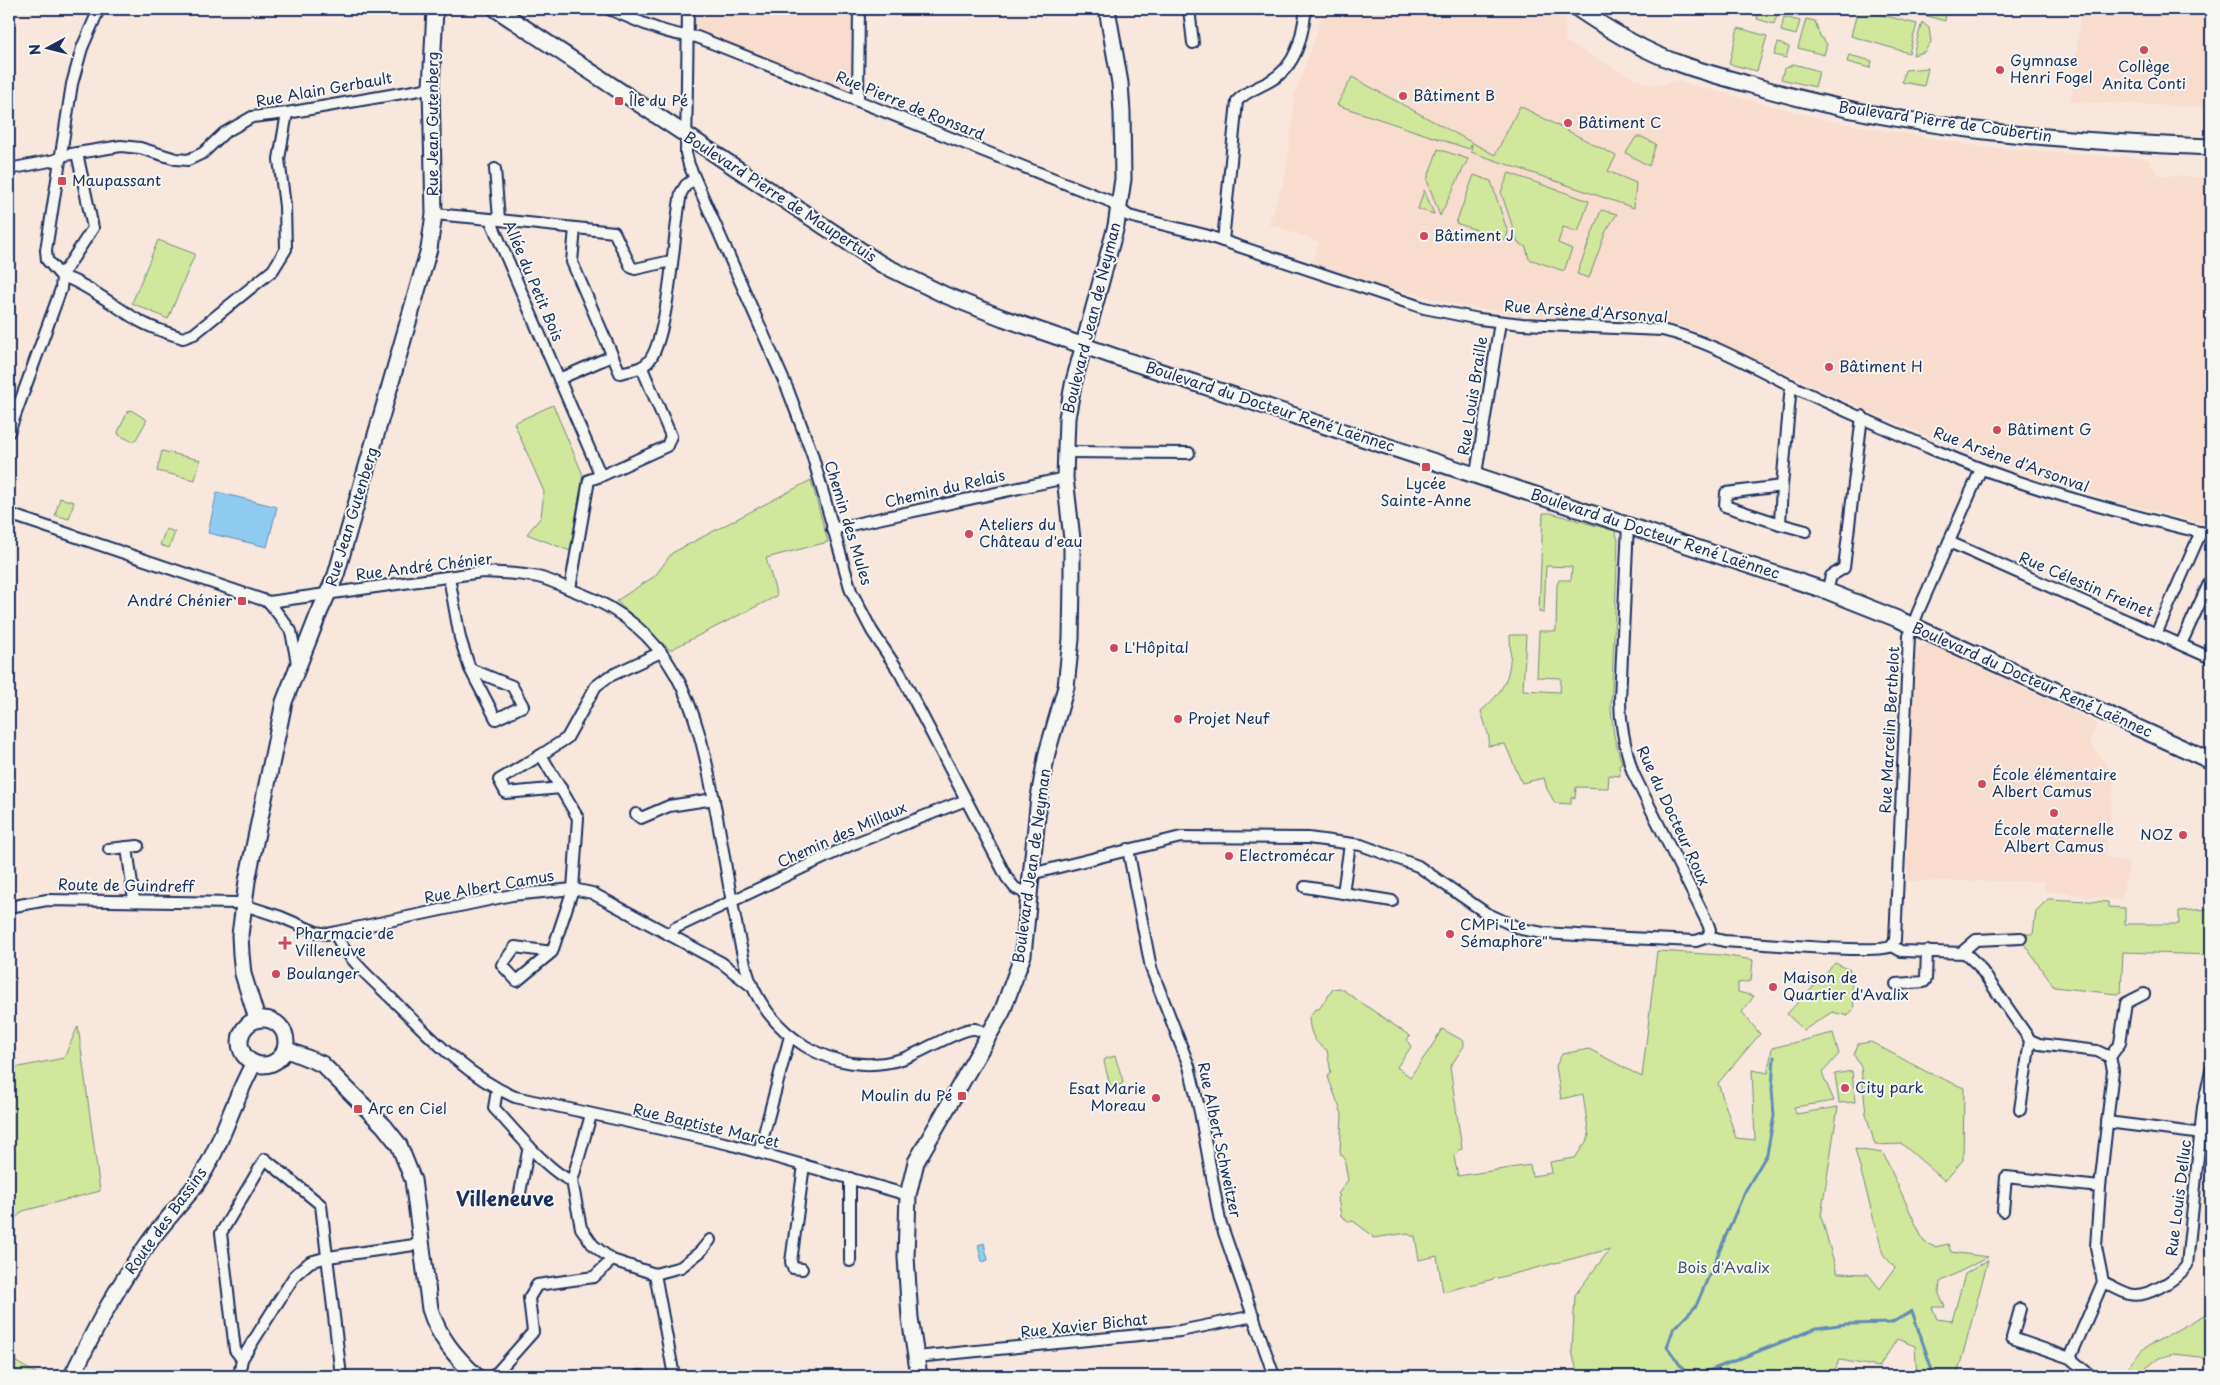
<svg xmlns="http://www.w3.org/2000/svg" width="2220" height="1385" viewBox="0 0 2220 1385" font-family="'Playpen Sans',sans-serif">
<rect width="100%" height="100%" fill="#f7e7dd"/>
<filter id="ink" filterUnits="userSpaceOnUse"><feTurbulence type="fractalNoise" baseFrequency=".02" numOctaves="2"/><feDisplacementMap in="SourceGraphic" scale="10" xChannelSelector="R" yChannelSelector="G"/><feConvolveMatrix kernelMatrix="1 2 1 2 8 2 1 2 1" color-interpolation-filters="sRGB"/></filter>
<g filter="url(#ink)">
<g fill="#f8dcce">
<path d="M 695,9 L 851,9 L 852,84 L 844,88 L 694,29 Z"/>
<path d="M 1325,9 L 1520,9 L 1533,17 L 1546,16 L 1553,10 L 1565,19 L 1565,41 L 1634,79 L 1656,86 L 1676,81 L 1830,121 L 1989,148 L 2148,159 L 2158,175 L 2211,178 L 2211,525 L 2114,501 L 2039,478 L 1933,438 L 1873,413 L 1686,327 L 1645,320 L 1577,319 L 1510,313 L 1454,304 L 1353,278 L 1312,263 L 1319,242 L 1269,224 L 1286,175 L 1295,95 Z"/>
<path d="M 2081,9 L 2211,9 L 2211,107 L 2071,102 Z"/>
<path d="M 1927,643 L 2097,723 L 2090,743 L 2113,774 L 2114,783 L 2105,857 L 2129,863 L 2121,900 L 2045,891 L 2044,881 L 1907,881 L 1915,651 Z"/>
</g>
<g fill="#d1e79c" stroke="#768b7d">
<path d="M 1760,9 L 1778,11 L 1774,24 L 1757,19 Z"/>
<path d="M 1858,9 L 1917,24 L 1909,53 L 1851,36 Z"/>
<path d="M 1902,9 L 1927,9 L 1946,14 L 1945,21 Z"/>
<path d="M 1784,17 L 1800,21 L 1796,35 L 1781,31 Z"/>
<path d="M 1806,19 L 1815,21 L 1820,36 L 1827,44 L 1824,55 L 1798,48 Z"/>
<path d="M 1922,22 L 1929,28 L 1931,42 L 1924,52 L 1913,55 Z"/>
<path d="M 1738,28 L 1767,36 L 1757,71 L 1729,64 Z"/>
<path d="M 1778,43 L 1789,47 L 1786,58 L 1774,55 Z"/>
<path d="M 1849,55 L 1872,61 L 1870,68 L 1847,62 Z"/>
<path d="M 1794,64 L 1819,71 L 1815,87 L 1781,79 L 1784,69 Z"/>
<path d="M 1928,68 L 1924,86 L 1902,82 L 1905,70 Z"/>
<path d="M 1352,77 L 1495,155 L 1520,106 L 1616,156 L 1608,171 L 1636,183 L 1634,208 L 1471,152 L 1472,144 L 1469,149 L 1337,105 Z"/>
<path d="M 1636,137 L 1642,137 L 1656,144 L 1649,166 L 1626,153 Z"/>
<path d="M 1438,149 L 1468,159 L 1440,216 L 1427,180 Z"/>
<path d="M 1509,173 L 1589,201 L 1578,232 L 1563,227 L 1558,243 L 1572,249 L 1564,271 L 1529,259 L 1526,247 L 1518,243 L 1501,192 Z"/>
<path d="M 1474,175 L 1491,181 L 1508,233 L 1505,240 L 1456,223 Z"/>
<path d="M 1424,190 L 1434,214 L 1418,209 Z"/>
<path d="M 1601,210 L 1617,214 L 1606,231 L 1589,278 L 1577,274 Z"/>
<path d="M 158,240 L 195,254 L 168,319 L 132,303 Z"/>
<path d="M 553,405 L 583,475 L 570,551 L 527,534 L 541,517 L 544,492 L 514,423 Z"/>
<path d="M 131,410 L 147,420 L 135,441 L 131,441 L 119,435 L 118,432 L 128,411 Z"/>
<path d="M 162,451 L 200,460 L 195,480 L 157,471 Z"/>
<path d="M 811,480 L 828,542 L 766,558 L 777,596 L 670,650 L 616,601 L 655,576 L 672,553 Z"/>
<path d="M 60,498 L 74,502 L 69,519 L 55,515 Z"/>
<path d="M 1543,513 L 1551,513 L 1615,531 L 1618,540 L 1611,710 L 1614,736 L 1622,764 L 1619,765 L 1620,776 L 1609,775 L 1608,788 L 1576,787 L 1575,798 L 1571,797 L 1571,804 L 1555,803 L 1547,789 L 1544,778 L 1522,783 L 1505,744 L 1488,746 L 1489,737 L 1481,711 C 1509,687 1512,671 1510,635 L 1526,635 L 1523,690 L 1560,692 L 1561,678 L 1537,677 L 1539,631 L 1556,631 L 1557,585 L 1559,580 L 1571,580 L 1572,567 L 1546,566 L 1544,613 L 1539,612 Z"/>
<path d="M 166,529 L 175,532 L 169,548 L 160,545 Z"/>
<path d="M 2048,899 L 2108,902 L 2108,907 L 2125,908 L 2125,924 L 2179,924 L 2179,911 L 2211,909 L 2211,955 L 2123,952 L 2121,993 L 2117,994 L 2054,987 L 2024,944 L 2024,934 L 2033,934 L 2036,911 Z"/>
<path d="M 1657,951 L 1721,955 L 1753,960 L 1751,981 L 1738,983 L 1738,992 L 1754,996 L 1742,1012 L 1760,1034 L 1718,1083 L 1736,1138 L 1755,1140 L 1752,1070 L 1768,1073 L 1772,1048 L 1833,1033 L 1839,1054 L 1822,1073 L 1834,1101 L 1794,1107 L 1796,1114 L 1838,1107 L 1821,1216 L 1837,1273 L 1868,1274 L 1880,1289 L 1895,1268 L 1883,1254 L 1855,1149 L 1883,1153 L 1924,1242 L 1935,1247 L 1948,1244 L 1951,1252 L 1988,1257 L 1940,1282 L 1939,1294 L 1945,1307 L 1932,1307 L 1937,1319 L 1952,1321 L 1965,1274 L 1988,1260 L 1957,1376 L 1917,1376 L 1915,1346 L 1897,1339 L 1879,1367 L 1840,1360 L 1831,1376 L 1578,1376 L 1572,1351 L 1575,1295 L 1610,1249 L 1443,1292 L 1437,1256 L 1419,1260 L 1415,1236 L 1411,1236 L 1408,1233 L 1373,1238 L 1372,1235 L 1353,1221 L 1350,1222 L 1341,1216 L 1338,1198 L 1340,1196 L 1338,1194 L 1348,1180 L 1344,1157 L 1341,1155 L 1340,1151 L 1342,1114 L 1329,1080 L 1328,1076 L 1331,1073 L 1327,1050 C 1315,1044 1310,1034 1309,1018 L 1315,1009 L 1319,1009 L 1333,989 L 1340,988 L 1410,1036 L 1407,1040 L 1411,1047 L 1397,1067 L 1410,1077 L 1430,1049 L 1442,1029 L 1464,1041 L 1464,1046 L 1450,1067 L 1462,1149 L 1459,1150 L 1454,1157 L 1458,1176 L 1530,1165 L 1532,1176 L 1552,1173 L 1550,1162 L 1575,1158 L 1589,1137 L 1583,1094 L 1561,1099 L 1556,1066 L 1562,1054 L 1589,1049 L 1642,1077 Z"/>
<path d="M 1835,963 L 1850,970 L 1854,1008 L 1848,1016 L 1832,1012 L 1804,1030 L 1787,1014 Z"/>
<path d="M 78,1026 L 100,1191 L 23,1211 L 9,1224 L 9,1069 L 64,1058 Z"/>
<path d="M 1871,1042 L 1927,1072 L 1964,1088 L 1963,1160 L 1945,1181 L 1902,1144 L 1875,1145 L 1866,1114 L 1861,1067 L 1854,1055 L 1858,1044 Z"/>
<path d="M 1115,1056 L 1123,1081 L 1122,1084 L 1113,1087 L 1110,1085 L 1104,1062 L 1105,1059 Z"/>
<path d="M 1852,1071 L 1855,1102 L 1839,1103 L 1835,1074 Z"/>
<path d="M 9,1309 L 14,1322 L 16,1362 L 41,1376 L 9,1376 Z"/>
<path d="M 2211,1311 L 2211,1362 L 2200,1357 L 2174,1354 L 2159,1358 L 2136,1376 L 2120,1376 L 2143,1349 Z"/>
</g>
<g fill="#90cbf0" stroke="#618db6">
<path d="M 217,492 L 277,507 L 267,547 L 208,533 Z"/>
<path d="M 984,1243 L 988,1260 L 982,1262 L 978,1245 Z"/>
</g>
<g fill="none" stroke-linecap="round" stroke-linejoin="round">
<g stroke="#618db6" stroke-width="3">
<path d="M 1688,1376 L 1667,1347 L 1673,1330 L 1696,1306 L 1744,1193 L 1767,1154 L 1774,1116 L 1772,1089 L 1774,1057"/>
<path d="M 1696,1376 L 1817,1328 L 1846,1324 L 1891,1323 L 1912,1311 L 1932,1370 L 1940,1376"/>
</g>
<g stroke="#1b2f5e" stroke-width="14">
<g id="street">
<path d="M 609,9 C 638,21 665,35 697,37 L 1107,200 L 1129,216 L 1205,235 L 1424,308 L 1479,319 L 1522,324 L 1662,330 C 1709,341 1748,364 1790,385 C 1837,408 1885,428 1932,449 C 2022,488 2117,512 2211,535"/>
<path d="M 688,9 L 686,153 L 689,165 L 788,390 L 812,454 L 851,591 L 872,631 L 900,673 L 1007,878 L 1015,888 L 1029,895"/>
<path d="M 1189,9 L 1193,43"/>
<path d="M 858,101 L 859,9"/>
<path d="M 9,169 L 55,160 L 65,155 L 121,146 L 140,148 L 176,159 L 188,160 L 203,153 L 224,133 L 252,117 L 287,113 L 431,88"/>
<path d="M 495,169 L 499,219"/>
<path d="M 434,214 L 490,219 L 601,476 L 667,446 L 671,436 L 642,368"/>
<path d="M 490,219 L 614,232 L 631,267 L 635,269 L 671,261"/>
<path d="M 575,228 L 572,262 L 620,373 C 630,370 641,370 648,362 C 669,340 674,228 681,193 L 686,185 L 694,179"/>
<path d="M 1223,241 L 1237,101 C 1246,91 1258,88 1270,81 C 1297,66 1302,37 1306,9"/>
<path d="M 60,273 L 66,269 L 93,228 L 77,153"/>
<path d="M 62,277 C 78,278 120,310 136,319 C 150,328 168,333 183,338 L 194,334 L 273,270 L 286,249 L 285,206 L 279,159 L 287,113"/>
<path d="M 559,379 L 612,356"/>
<path d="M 9,432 L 61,289 L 62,277 L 47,260 L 46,250 L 72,84 L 82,48 L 99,9"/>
<path d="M 1065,452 L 1189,453"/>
<path d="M 1476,474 L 1500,322"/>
<path d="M 1782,486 L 1780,524 L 1725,506 L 1726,493 L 1782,486 L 1791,385"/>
<path d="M 9,514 L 269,602 L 482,572 C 501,573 519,573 538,577 C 551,580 564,587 577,592 C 675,629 697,707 714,801 C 725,857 732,914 746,968 C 764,1034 834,1080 902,1059 C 920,1054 961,1027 975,1029 C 980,1030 985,1033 989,1034"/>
<path d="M 1628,524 L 1620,699 C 1620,726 1625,748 1633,773 L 1708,924 L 1710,930 L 1708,937"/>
<path d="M 1780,524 L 1806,531"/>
<path d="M 832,529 L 1065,478"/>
<path d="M 1949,542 L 2211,658"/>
<path d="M 449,577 L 460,638 L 470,669 L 496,719 L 523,706 L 512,686 L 470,669"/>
<path d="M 570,589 L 589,480 L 601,476"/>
<path d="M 1827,591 L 1831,576 L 1844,568 L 1862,416"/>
<path d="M 269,602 L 291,631 L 297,663"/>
<path d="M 2157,632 L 2201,532"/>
<path d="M 2181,644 L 2211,579"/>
<path d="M 541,755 L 499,780 L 506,793 L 561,788"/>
<path d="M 636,814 L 641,818 L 669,806 L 714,799"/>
<path d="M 109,849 L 127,847"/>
<path d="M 1128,849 L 1151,968 L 1189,1066 L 1200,1112 L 1220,1221 L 1274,1376"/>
<path d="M 1031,872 L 1039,872 L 1181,837 L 1308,838 L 1361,845 L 1418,866 L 1486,913 L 1521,929 L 1543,933 L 1628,938 L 1696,941 L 1708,937 L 1724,941 C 1749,942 1879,955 1892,946"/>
<path d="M 1305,887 L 1343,893 L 1350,844"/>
<path d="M 1343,893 L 1392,901"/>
<path d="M 134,900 L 127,847 L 138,846"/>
<path d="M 9,907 L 47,900 L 238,903 L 281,917 L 316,932 L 327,934 L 512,895 L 573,889 L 592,893 L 722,963 L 750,985"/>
<path d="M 335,934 C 348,959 370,978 390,997 C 427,1034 466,1076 515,1097 L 729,1144 L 908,1195"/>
<path d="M 669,935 L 675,928 L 853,844 L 966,800"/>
<path d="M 1892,946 L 1901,951 L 1965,953 L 1978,965 L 2030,1040 L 2039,1044 L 2097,1051 L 2110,1057 L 2113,1070 L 2100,1187 L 2096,1247 L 2103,1282 L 2070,1358 L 2091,1376"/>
<path d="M 1892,946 L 1895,940 L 1909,636 L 1918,612 L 1981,469"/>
<path d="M 552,952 L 515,947 L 502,965 L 517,981 L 552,952 L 573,889 L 578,818 L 541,755 L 567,738 L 596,686 L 608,677 L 661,652"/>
<path d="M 1962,952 L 1976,940 L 2021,938"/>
<path d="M 1896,984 L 1924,982 L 1926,979 L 1927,951"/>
<path d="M 2110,1057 L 2120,1043 L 2126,1003 L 2144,994"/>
<path d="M 497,1090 L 494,1108 C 513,1128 548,1172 572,1181"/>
<path d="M 2020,1110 L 2030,1040"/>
<path d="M 591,1115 L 572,1181 L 581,1228 L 593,1245 L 612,1260 L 655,1274 L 681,1267 L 700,1252 L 710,1240"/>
<path d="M 2107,1122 L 2211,1135"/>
<path d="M 759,1152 L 790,1036"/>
<path d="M 850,1178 L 850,1261"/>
<path d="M 519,1198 L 529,1146"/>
<path d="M 2003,1211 L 2006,1177 L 2100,1187"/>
<path d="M 802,1269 L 793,1268 L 791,1262 L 804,1165"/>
<path d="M 655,1274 L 674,1376"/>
<path d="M 2103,1282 C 2112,1286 2120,1291 2129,1294 C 2146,1299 2178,1279 2187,1265 L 2203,1107 L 2211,1070"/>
<path d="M 2020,1309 L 2012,1338 L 2070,1358"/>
<path d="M 916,1357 L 1180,1331 L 1254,1316"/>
<path d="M 242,1359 L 235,1350 L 221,1233 L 265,1159 L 321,1205 L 341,1376"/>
<path d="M 239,1376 L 242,1359 L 295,1275 L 310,1262 L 328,1257 L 421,1244"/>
<path d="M 494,1376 L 533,1332 L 529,1298 L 537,1285 L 594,1277 L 612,1260"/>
<path d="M 638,1376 L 642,1376"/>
</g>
</g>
<g stroke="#1b2f5e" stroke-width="19">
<g id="secondary">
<path d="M 496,9 L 881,264 L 945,295 L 1003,318 L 1116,357 L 1827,591 L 1900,620 L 2211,761"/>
<path d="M 1578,9 C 1609,30 1643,51 1678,63 C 1702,72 1727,78 1751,85 C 1900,129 2056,141 2211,147"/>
<circle cx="263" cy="1042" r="23"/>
<path d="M 257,1019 L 243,974 L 241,954 L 240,935 L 247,881 L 284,702 L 319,613 L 336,575 L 429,249 L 434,214 L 431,88 L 435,9"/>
<path d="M 285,1049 L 322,1064 L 384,1126 L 399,1145 L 413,1180 L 430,1309 C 439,1338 455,1356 476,1376"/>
<path d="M 72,1376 C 94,1331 117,1286 147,1245 C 162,1223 182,1204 197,1183 C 222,1146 232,1102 254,1063"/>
<path d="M 919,1376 L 910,1318 L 906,1257 L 908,1195 L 916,1162 L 1002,1012 L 1023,955 L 1039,797 L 1047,753 L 1066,687 L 1071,639 L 1072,580 L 1072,539 L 1065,478 L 1067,418 L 1073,385 L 1116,226 L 1123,179 L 1122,113 L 1120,83 L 1107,9"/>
</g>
</g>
<use href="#street" stroke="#f6f6f2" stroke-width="10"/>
<use href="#secondary" stroke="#f6f6f2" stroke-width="15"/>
</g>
</g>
<g fill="#d1495b" stroke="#f6f6f2" stroke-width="2">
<circle cx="2144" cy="50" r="5"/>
<circle cx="2000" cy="70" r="5"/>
<circle cx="1403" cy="96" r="5"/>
<rect x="614" y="96" width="10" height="10" rx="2.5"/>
<circle cx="1568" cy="123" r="5"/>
<rect x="57" y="176" width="10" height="10" rx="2.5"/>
<circle cx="1424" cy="236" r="5"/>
<circle cx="1829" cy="367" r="5"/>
<circle cx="1997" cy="430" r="5"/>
<rect x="1421" y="462" width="10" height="10" rx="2.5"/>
<circle cx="969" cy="534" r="5"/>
<rect x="237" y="596" width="10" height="10" rx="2.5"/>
<circle cx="1114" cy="648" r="5"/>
<circle cx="1178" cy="719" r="5"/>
<circle cx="1982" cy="784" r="5"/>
<circle cx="2054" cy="813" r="5"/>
<circle cx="2183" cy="835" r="5"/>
<circle cx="1229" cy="856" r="5"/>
<circle cx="1450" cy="934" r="5"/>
<path d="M282.5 935.5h5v5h5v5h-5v5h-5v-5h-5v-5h5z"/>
<circle cx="276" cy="974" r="5"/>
<circle cx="1773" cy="987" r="5"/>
<circle cx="1845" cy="1088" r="5"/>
<rect x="957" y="1091" width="10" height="10" rx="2.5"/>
<circle cx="1156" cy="1098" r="5"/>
<rect x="353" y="1104" width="10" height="10" rx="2.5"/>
</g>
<g text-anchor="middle" stroke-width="4" stroke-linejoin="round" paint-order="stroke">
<g font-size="15" fill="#1b2f5e" stroke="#f6f6f2" text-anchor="start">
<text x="2010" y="66">Gymnase<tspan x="2010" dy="17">Henri Fogel</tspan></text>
<text x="2144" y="72" text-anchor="middle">Collège<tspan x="2144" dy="17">Anita Conti</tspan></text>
<text x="1413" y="101">Bâtiment B</text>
<text x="629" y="106">Île du Pé</text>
<text x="1578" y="128">Bâtiment C</text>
<text x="72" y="186">Maupassant</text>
<text x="1434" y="241">Bâtiment J</text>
<text x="1839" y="372">Bâtiment H</text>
<text x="2007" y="435">Bâtiment G</text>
<text x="1426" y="489" text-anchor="middle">Lycée<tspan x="1426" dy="17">Sainte-Anne</tspan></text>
<text x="979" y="530">Ateliers du<tspan x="979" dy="17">Château d'eau</tspan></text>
<text x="232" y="606" text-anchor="end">André Chénier</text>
<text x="1124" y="653">L'Hôpital</text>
<text x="1188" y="724">Projet Neuf</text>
<text x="1992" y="780">École élémentaire<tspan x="1992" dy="17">Albert Camus</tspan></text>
<text x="2054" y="835" text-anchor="middle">École maternelle<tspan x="2054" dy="17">Albert Camus</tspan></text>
<text x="2173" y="840" text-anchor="end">NOZ</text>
<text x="1239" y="861">Electromécar</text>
<text x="1460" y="930">CMPi "Le<tspan x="1460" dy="17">Sémaphore"</tspan></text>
<text x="295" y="939">Pharmacie de<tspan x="295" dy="17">Villeneuve</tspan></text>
<text x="286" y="979">Boulanger</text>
<text x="1783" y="983">Maison de<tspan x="1783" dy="17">Quartier d'Avalix</tspan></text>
<text x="1855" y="1093">City park</text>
<text x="1146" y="1094" text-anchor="end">Esat Marie<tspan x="1146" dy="17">Moreau</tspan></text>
<text x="952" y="1101" text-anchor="end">Moulin du Pé</text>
<text x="368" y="1114">Arc en Ciel</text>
</g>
<g font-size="15" fill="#1b2f5e" stroke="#f6f6f2">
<text transform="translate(324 90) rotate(-10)" y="5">Rue Alain Gerbault</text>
<text transform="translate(910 106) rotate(22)" y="5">Rue Pierre de Ronsard</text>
<text transform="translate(1945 122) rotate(8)" y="5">Boulevard Pierre de Coubertin</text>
<text transform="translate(433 124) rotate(-90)" y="5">Rue Jean Gutenberg</text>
<text transform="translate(780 197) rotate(33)" y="5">Boulevard Pierre de Maupertuis</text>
<text transform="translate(533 281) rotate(67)" y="5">Allée du Petit Bois</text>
<text transform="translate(1586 312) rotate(4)" y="5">Rue Arsène d'Arsonval</text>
<text transform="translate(1092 318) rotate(-76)" y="5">Boulevard Jean de Neyman</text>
<text transform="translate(1473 396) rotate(-81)" y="5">Rue Louis Braille</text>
<text transform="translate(1270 407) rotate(18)" y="5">Boulevard du Docteur René Laënnec</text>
<text transform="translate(2011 460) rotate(20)" y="5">Rue Arsène d'Arsonval</text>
<text transform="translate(945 489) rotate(-13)" y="5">Chemin du Relais</text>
<text transform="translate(352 517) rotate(-73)" y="5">Rue Jean Gutenberg</text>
<text transform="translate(848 523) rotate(73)" y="5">Chemin des Mules</text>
<text transform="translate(1655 534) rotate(18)" y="5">Boulevard du Docteur René Laënnec</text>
<text transform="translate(424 567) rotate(-7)" y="5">Rue André Chénier</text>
<text transform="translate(2086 585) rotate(23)" y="5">Rue Célestin Freinet</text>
<text transform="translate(2032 680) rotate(24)" y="5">Boulevard du Docteur René Laënnec</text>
<text transform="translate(1890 730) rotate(-87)" y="5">Rue Marcelin Berthelot</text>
<text transform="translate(1673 816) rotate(65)" y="5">Rue du Docteur Roux</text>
<text transform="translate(842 835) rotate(-24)" y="5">Chemin des Millaux</text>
<text transform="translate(1032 866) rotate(-82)" y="5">Boulevard Jean de Neyman</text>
<text transform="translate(126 886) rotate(1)" y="5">Route de Guindreff</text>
<text transform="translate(489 887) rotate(-10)" y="5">Rue Albert Camus</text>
<text transform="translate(706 1126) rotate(13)" y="5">Rue Baptiste Marcet</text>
<text transform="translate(1219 1140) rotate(78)" y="5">Rue Albert Schweitzer</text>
<text transform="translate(2179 1198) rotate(-83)" y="5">Rue Louis Delluc</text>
<text transform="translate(166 1221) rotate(-54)" y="5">Route des Bassins</text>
<text transform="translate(1084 1326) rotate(-6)" y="5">Rue Xavier Bichat</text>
</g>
<g font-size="15" fill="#3f546a" stroke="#f6f6f2">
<text x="1723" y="1273">Bois d'Avalix</text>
</g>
<g font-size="20" font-weight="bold" fill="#1b2f5e" stroke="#f6f6f2">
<text x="505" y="1206">Villeneuve</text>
</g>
</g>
<rect width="2220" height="1385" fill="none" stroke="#f6f6f2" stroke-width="30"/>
<rect x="15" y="15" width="2190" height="1355" fill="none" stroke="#1b2f5e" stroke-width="2" filter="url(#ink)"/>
<g transform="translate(48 48) rotate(263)" stroke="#f6f6f2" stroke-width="4" paint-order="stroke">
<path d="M0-4L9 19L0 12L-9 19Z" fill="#1b2f5e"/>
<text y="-8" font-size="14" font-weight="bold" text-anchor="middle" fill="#1b2f5e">N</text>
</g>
</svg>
